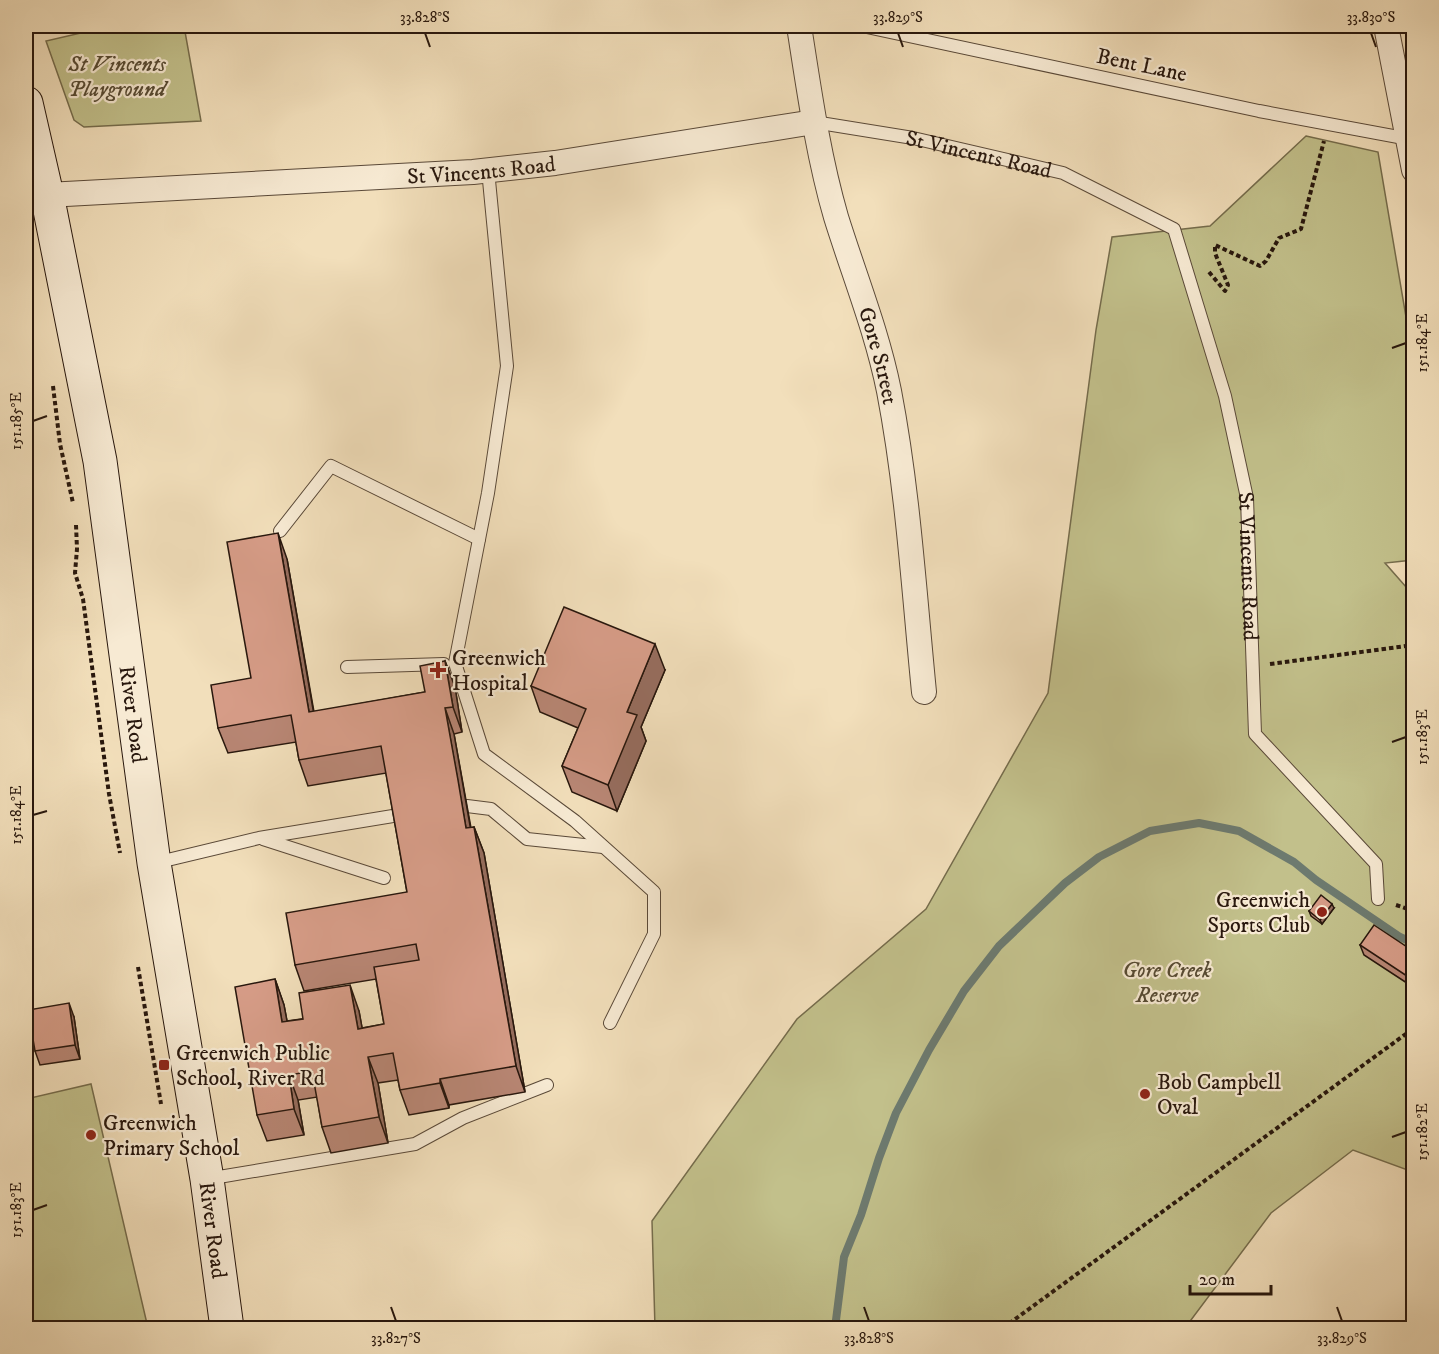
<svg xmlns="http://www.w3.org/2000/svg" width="1439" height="1354" viewBox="0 0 1439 1354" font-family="'IM FELL DW Pica',serif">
<rect width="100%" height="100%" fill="#f2dfbb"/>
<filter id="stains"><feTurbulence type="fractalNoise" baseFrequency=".00333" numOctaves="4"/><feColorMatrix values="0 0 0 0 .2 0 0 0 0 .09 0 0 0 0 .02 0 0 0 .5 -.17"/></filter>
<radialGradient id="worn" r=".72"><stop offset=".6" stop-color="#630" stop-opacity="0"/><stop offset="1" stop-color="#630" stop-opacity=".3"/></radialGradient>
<g fill="#c2c08b" stroke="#756c4c" stroke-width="1.5">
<path d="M 111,26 L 184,26 L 201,121 L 84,127 L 74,120 L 46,41 Z"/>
<path d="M 1306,136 L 1378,152 L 1414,364 L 1413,560 L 1385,563 L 1414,596 L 1414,787 L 1411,797 L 1414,798 L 1413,1172 L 1353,1150 L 1271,1213 L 1185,1328 L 655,1328 L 652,1221 L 797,1019 L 926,909 L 1048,693 L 1096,330 L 1112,237 L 1210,226 Z"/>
<path d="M 91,1084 L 148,1328 L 26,1328 L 26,1099 Z"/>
</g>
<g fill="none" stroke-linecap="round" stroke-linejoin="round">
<path stroke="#6d7a6f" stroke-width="8" d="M 835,1328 L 844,1257 L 861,1215 L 879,1158 L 896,1113 L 929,1050 L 964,991 L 999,946 L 1065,883 L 1099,857 L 1150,831 L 1199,823 L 1239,831 L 1294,862 L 1316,880 L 1400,937 L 1414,943"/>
<g stroke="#5a4938" stroke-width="14">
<g id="service">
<path d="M 862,26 L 1259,111 L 1409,139"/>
<path id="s1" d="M 814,122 L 913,138 L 1063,173 L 1174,229 L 1225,396 L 1247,498 L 1255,734 L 1376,864 L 1378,899"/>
<path d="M 488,170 L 507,366 L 488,493 L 455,663 L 484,754 L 575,821 L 654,892 L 654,934 L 610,1023"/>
<path d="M 280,531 L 331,466 L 479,539"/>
<path d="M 347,667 L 444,664"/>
<path d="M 467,806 L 491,809 L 527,839 L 603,847"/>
<path d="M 263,839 L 384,878"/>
<path d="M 155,863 L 259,838 L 399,815"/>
<path d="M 207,1179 L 415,1144 L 463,1118 L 547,1085"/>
</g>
</g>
<g stroke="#5a4938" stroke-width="26">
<g id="minor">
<path id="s2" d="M 799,26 C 809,90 818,155 836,217 C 854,275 877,331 889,391 C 908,490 914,591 924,692"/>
<path d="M 1386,26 L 1414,170"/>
<path id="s3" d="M 47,195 L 473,172 L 555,163 L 814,122"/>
</g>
</g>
<g stroke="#28170d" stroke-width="35">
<g id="secondary">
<path id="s4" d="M 26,103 L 47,195 L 100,461 L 154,863 L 207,1179 L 227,1328"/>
</g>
</g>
<g stroke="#28170d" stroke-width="4" stroke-dasharray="4.5 3" stroke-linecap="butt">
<path d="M 1209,272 L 1225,291 L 1228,285 L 1215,253 L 1215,245 L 1260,266 L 1266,261 L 1279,238 L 1301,229 L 1324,141"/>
<path d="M 53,386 L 60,444 L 73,503"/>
<path d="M 76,525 L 77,549 L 75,573 L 83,599 L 109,794 L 120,853"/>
<path d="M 1270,664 L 1414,645"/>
<path d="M 1396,905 L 1414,911"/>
<path d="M 138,967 L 161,1104"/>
<path d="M 1003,1328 L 1410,1031"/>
</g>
<use href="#service" stroke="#f7ead3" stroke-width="12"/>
<use href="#minor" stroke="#f7ead3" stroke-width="24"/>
<use href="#secondary" stroke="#f7ead3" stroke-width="33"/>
</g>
<g fill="#b88674" stroke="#28170d" stroke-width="1.5">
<path d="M 287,559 L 314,712 L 425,692 L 445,661 L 455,687 L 462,732 L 454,734 L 471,828 L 474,827 L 484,853 L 525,1092 L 449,1105 L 449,1108 L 409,1115 L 400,1090 L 398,1080 L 378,1083 L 388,1143 L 331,1153 L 322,1127 L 317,1097 L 298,1100 L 304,1135 L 267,1141 L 257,1115 L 275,979 L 284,1005 L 287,1021 L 359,1011 L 362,1028 L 384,1024 L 376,979 L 304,991 L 295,965 L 407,892 L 386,773 L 308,786 L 299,760 L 296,742 L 228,753 L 218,728 L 251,678 Z"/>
<path d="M 665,670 L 641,727 L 646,741 L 617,811 L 572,792 L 562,766 L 578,728 L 540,712 L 531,686 Z"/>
<path d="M 1334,908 L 1322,924 L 1311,916 L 1309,911 Z"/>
<path d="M 1360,945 L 1413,951 L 1413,987 L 1364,955 Z"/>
<path d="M 74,1017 L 80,1059 L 40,1065 L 35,1051 Z"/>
</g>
<g fill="#966d5e" stroke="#28170d" stroke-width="1.5">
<path d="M 278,533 L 287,559 L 318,738 L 309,712 Z"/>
<path d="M 655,644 L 665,670 L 641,727 L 646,741 L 617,811 L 608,785 L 627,712 Z"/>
<path d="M 445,661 L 455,687 L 462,732 L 453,707 Z"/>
<path d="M 445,708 L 454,734 L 475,854 L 466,828 Z"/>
<path d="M 474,827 L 484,853 L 525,1092 L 516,1066 Z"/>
<path d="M 1332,904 L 1334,908 L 1322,924 L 1320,920 Z"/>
<path d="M 275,979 L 284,1005 L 292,1048 L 282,1022 Z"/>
<path d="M 350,985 L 359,1011 L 367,1055 L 358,1029 Z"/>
<path d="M 69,1003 L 74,1017 L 80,1059 L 75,1045 Z"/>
<path d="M 368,1057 L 378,1083 L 388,1143 L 379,1117 Z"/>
<path d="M 289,1075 L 298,1100 L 304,1135 L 294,1109 Z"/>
<path d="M 440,1079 L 449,1105 L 449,1108 L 440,1083 Z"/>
</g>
<g fill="#d69c87" stroke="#28170d" stroke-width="1.5">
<path d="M 278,533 L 309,712 L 425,692 L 420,666 L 445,661 L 453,707 L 445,708 L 458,780 L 466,828 L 474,827 L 516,1066 L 440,1079 L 440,1083 L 400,1090 L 393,1053 L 368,1057 L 379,1117 L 322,1127 L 312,1071 L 289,1075 L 294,1109 L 257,1115 L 235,987 L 275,979 L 282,1022 L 303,1019 L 299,993 L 350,985 L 358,1029 L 384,1024 L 374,967 L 419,960 L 416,944 L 295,965 L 286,913 L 407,892 L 381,746 L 299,760 L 291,715 L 218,728 L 211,685 L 251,678 L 227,542 Z"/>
<path d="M 564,607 L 655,644 L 627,712 L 637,715 L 608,785 L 562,766 L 586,709 L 531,686 Z"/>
<path d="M 1321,895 L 1332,904 L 1320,920 L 1309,911 Z"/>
<path d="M 1374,925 L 1413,951 L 1413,980 L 1360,945 Z"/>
<path d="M 69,1003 L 75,1045 L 35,1051 L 28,1010 Z"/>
</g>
<path fill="none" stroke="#28170d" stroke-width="2" d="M 425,33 L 430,47M 898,33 L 903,47M 1371,33 L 1376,47M 1392,348 L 1406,343M 33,421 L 47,416M 1392,742 L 1406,737M 33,815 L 47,811M 1392,1137 L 1406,1132M 33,1210 L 47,1205M 391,1307 L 396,1321M 864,1307 L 869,1321M 1337,1307 L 1342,1321"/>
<g fill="#8f2418" stroke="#f7ead3" stroke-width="2">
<path d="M435 661h6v6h6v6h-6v6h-6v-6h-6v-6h6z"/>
<circle cx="1322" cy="912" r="6"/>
<rect x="158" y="1059" width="12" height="12" rx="3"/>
<circle cx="1145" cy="1094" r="6"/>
<circle cx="91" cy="1135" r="6"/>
</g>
<g text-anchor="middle" stroke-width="4.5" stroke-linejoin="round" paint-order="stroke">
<g font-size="22" font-style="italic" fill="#564a33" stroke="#f7ead3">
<text x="117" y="71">St Vincents<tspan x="117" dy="25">Playground</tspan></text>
<text x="1167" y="977">Gore Creek<tspan x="1167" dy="25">Reserve</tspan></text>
</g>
<g font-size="22" fill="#28170d" stroke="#f7ead3">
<text transform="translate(1142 64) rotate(12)" y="8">Bent Lane</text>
<text dy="8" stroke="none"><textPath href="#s1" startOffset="168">St Vincents Road</textPath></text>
<text dy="8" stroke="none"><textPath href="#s3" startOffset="435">St Vincents Road</textPath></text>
<text dy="8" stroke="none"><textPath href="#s2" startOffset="340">Gore Street</textPath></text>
<text dy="8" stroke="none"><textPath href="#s1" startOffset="726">St Vincents Road</textPath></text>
<text dy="8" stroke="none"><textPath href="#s4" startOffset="621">River Road</textPath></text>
<text dy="8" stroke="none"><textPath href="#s4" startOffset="1143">River Road</textPath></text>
</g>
<g font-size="22" fill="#28170d" stroke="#f7ead3" text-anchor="start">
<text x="452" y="665">Greenwich<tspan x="452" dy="25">Hospital</tspan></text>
<text x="1310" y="907" text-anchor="end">Greenwich<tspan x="1310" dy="25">Sports Club</tspan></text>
<text x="176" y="1060">Greenwich Public<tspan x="176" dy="25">School, River Rd</tspan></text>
<text x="1157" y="1089">Bob Campbell<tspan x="1157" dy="25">Oval</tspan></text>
<text x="103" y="1130">Greenwich<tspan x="103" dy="25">Primary School</tspan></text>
</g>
</g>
<rect width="1439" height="1354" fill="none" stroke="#f2dfbb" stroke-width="66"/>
<path d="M1190 1285v9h81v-9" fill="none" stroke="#28170d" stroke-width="3"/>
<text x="1199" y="1285" font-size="18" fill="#28170d" stroke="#f7ead3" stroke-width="4.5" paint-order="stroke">20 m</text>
<rect x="33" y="33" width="1373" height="1288" fill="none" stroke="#28170d" stroke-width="2"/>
<g font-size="15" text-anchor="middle" fill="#28170d">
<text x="425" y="22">33.828°S</text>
<text x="898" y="22">33.829°S</text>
<text x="1371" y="22">33.830°S</text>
<text transform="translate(1422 343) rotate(-90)" y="5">151.184°E</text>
<text transform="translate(16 421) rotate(-90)" y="5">151.185°E</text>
<text transform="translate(1422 737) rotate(-90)" y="5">151.183°E</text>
<text transform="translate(16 815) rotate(-90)" y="5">151.184°E</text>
<text transform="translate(1422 1132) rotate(-90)" y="5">151.182°E</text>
<text transform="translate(16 1210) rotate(-90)" y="5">151.183°E</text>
<text x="396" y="1343">33.827°S</text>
<text x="869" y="1343">33.828°S</text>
<text x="1342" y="1343">33.829°S</text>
</g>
<rect width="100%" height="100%" filter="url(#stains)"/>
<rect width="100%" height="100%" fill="url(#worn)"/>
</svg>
